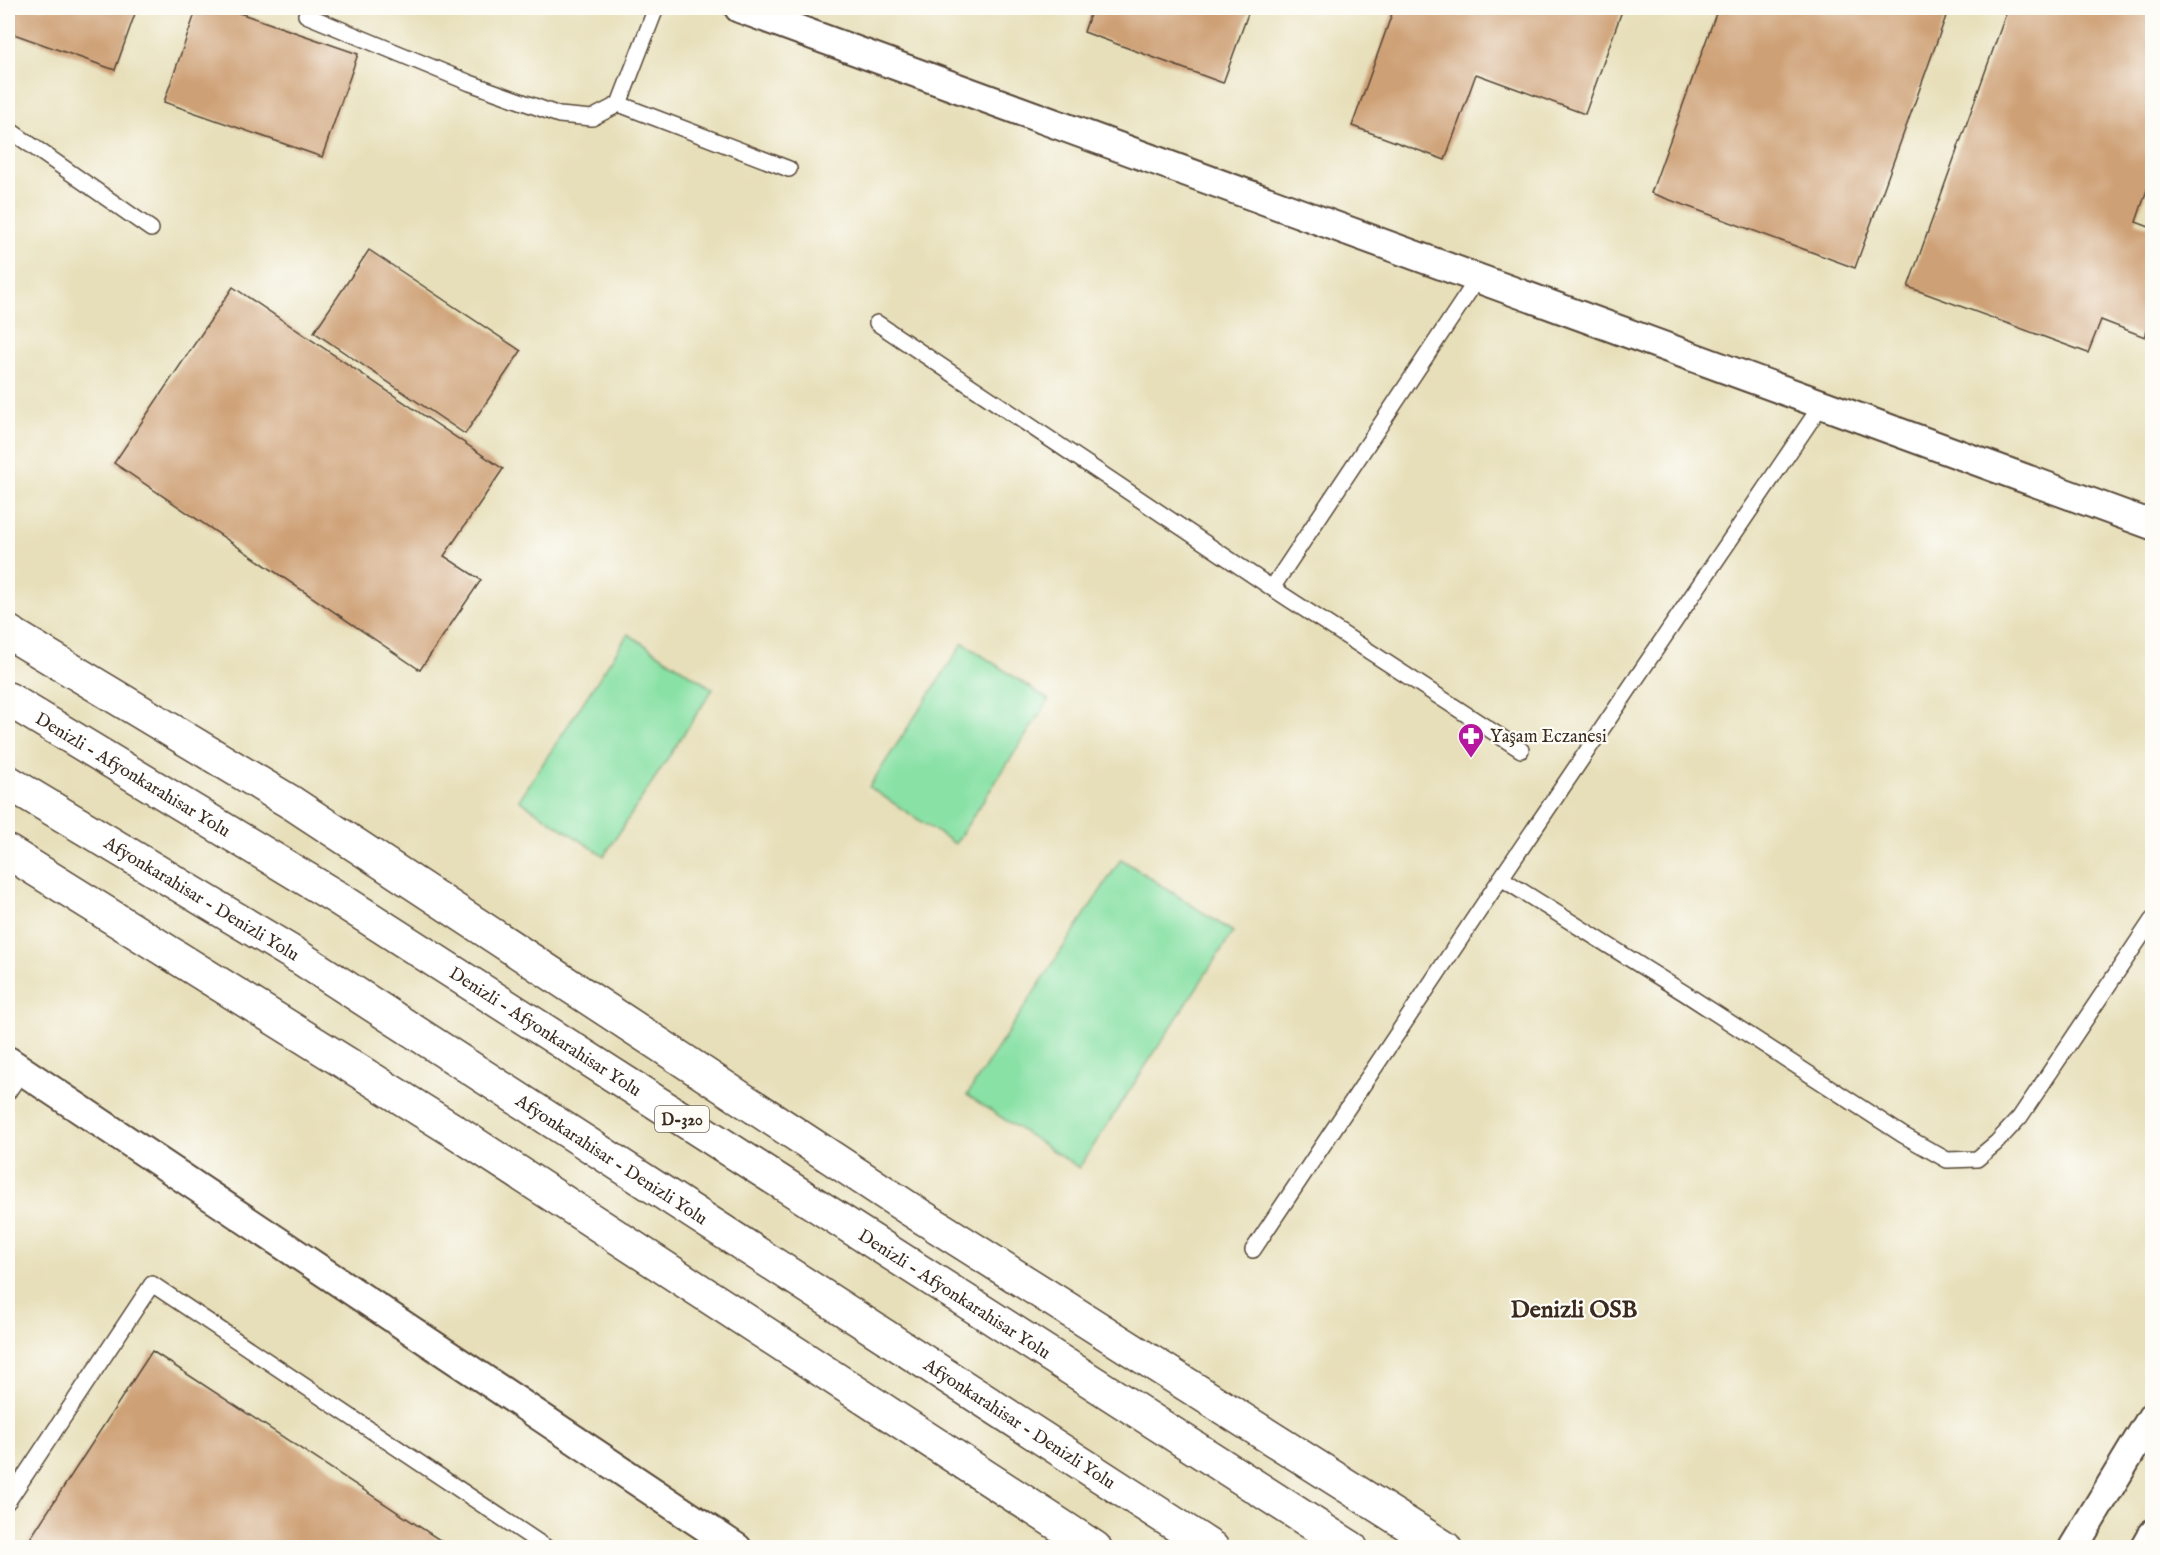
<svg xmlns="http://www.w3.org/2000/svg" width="2160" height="1555" viewBox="0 0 2160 1555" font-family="'IM FELL English',serif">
<rect width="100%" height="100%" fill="#fdfcf7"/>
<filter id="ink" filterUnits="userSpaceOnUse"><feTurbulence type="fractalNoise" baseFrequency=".0167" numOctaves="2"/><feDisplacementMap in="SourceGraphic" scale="12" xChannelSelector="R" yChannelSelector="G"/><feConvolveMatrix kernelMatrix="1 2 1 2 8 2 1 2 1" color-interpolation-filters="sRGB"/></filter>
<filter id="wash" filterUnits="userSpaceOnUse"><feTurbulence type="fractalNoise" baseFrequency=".008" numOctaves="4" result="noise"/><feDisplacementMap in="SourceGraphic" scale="24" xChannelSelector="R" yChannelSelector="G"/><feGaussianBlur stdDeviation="1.35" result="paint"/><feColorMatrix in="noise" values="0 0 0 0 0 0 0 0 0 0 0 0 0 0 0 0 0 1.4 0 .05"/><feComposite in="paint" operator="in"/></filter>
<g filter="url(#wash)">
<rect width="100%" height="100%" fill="#e7dfb9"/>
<g fill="#89e1a6" stroke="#628662" stroke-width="1.5">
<path d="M 628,634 L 713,689 L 604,856 L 519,800 Z"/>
<path d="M 963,643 L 1049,700 L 955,844 L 869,787 Z"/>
<path d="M 1121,859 L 1233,932 L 1079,1168 L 967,1095 Z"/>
</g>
<g id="blocks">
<g fill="#cea076">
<path d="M 8,8 L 137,8 L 115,70 L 8,32 Z"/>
<path d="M 197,8 L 225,8 L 358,54 L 322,157 L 164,102 Z"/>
<path d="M 1092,8 L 1250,8 L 1223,83 L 1084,32 Z"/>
<path d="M 1394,8 L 1623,8 L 1585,114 L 1476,74 L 1445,160 L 1352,126 Z"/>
<path d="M 1718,8 L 1949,8 L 1855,268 L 1651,193 Z"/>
<path d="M 2008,8 L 2152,8 L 2152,175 L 2136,222 L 2152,228 L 2152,315 L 2145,337 L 2101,320 L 2088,353 L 1908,287 Z"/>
<path d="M 369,250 L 521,351 L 465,434 L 314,332 Z"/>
<path d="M 233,287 L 503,469 L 444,556 L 481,580 L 420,670 L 114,463 Z"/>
<path d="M 152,1351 L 452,1548 L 24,1548 Z"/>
</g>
</g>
</g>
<g filter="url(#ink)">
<use href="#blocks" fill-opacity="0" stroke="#554535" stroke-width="1.5"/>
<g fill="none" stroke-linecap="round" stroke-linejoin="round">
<g stroke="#554535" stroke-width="18">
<g id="lane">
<path d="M 306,15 L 470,83 L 559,115 L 592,118 L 619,104 L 789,169"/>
<path d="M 619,104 L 656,8"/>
<path d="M 8,129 L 151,229"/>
<path d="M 877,323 L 1272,588 L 1521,750"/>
<path d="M 1272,588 L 1478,278"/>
<path d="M 1501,878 L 1686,994 L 1903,1135 L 1947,1160 L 1977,1159 L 1996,1143 L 2020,1117 L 2152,920"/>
<path d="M 8,1092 L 23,1070"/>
<path d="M 1253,1250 L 1501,878 L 1822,404"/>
<path d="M 8,1501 L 152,1284 L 547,1548"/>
</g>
</g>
<g stroke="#554535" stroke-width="32">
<g id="street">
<path d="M 739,8 L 2152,525"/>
<path d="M 8,1061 L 737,1548"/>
<path d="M 2073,1548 L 2152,1417"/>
<path d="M 2144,1548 L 2152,1534"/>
</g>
</g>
<g stroke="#554535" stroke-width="36">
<g id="highway">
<path d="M 8,632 L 292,803 L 908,1208 L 1445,1548"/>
<path id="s1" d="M 8,699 L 336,897 L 1351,1548"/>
<path id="s2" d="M 8,782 L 299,957 L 1212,1548"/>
<path d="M 8,852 L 453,1130 L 1095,1548"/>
</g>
</g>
<use href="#lane" stroke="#fff" stroke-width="15"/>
<use href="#street" stroke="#fff" stroke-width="28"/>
<use href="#highway" stroke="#fff" stroke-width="33"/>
</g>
</g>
<defs>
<g id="pharmacy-pin" transform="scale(1.35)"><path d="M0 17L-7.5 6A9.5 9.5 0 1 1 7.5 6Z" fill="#b5179e" stroke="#fdfcf7"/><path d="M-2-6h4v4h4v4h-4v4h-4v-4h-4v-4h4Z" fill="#fff"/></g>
</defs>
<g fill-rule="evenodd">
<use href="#pharmacy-pin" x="1471" y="736"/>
</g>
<g text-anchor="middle" stroke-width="4.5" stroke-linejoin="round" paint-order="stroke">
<rect fill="#fdfcf7" stroke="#75695f" stroke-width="1.5" x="655" y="1106" width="54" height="26" rx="4.5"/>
<g font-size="16" font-weight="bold" fill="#3b2a1e">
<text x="682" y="1125">D-320</text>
</g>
<g font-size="18" fill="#3b2a1e" stroke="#fdfcf7" text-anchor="start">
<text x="1490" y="742">Yaşam Eczanesi</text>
</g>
<g font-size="18" fill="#3b2a1e" stroke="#fdfcf7">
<text dy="6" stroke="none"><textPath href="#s1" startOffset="146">Denizli - Afyonkarahisar Yolu</textPath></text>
<text dy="6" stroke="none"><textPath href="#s2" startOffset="226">Afyonkarahisar - Denizli Yolu</textPath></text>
<text dy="6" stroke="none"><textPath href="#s1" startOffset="632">Denizli - Afyonkarahisar Yolu</textPath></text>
<text dy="6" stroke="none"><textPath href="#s2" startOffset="712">Afyonkarahisar - Denizli Yolu</textPath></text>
<text dy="6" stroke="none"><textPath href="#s1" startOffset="1118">Denizli - Afyonkarahisar Yolu</textPath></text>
<text dy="6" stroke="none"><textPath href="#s2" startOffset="1198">Afyonkarahisar - Denizli Yolu</textPath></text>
</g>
<g font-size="24" font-weight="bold" fill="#3b2a1e" stroke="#fdfcf7">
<text x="1574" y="1317">Denizli OSB</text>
</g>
</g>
<rect width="2160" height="1555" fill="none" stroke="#fdfcf7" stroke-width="30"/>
</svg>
